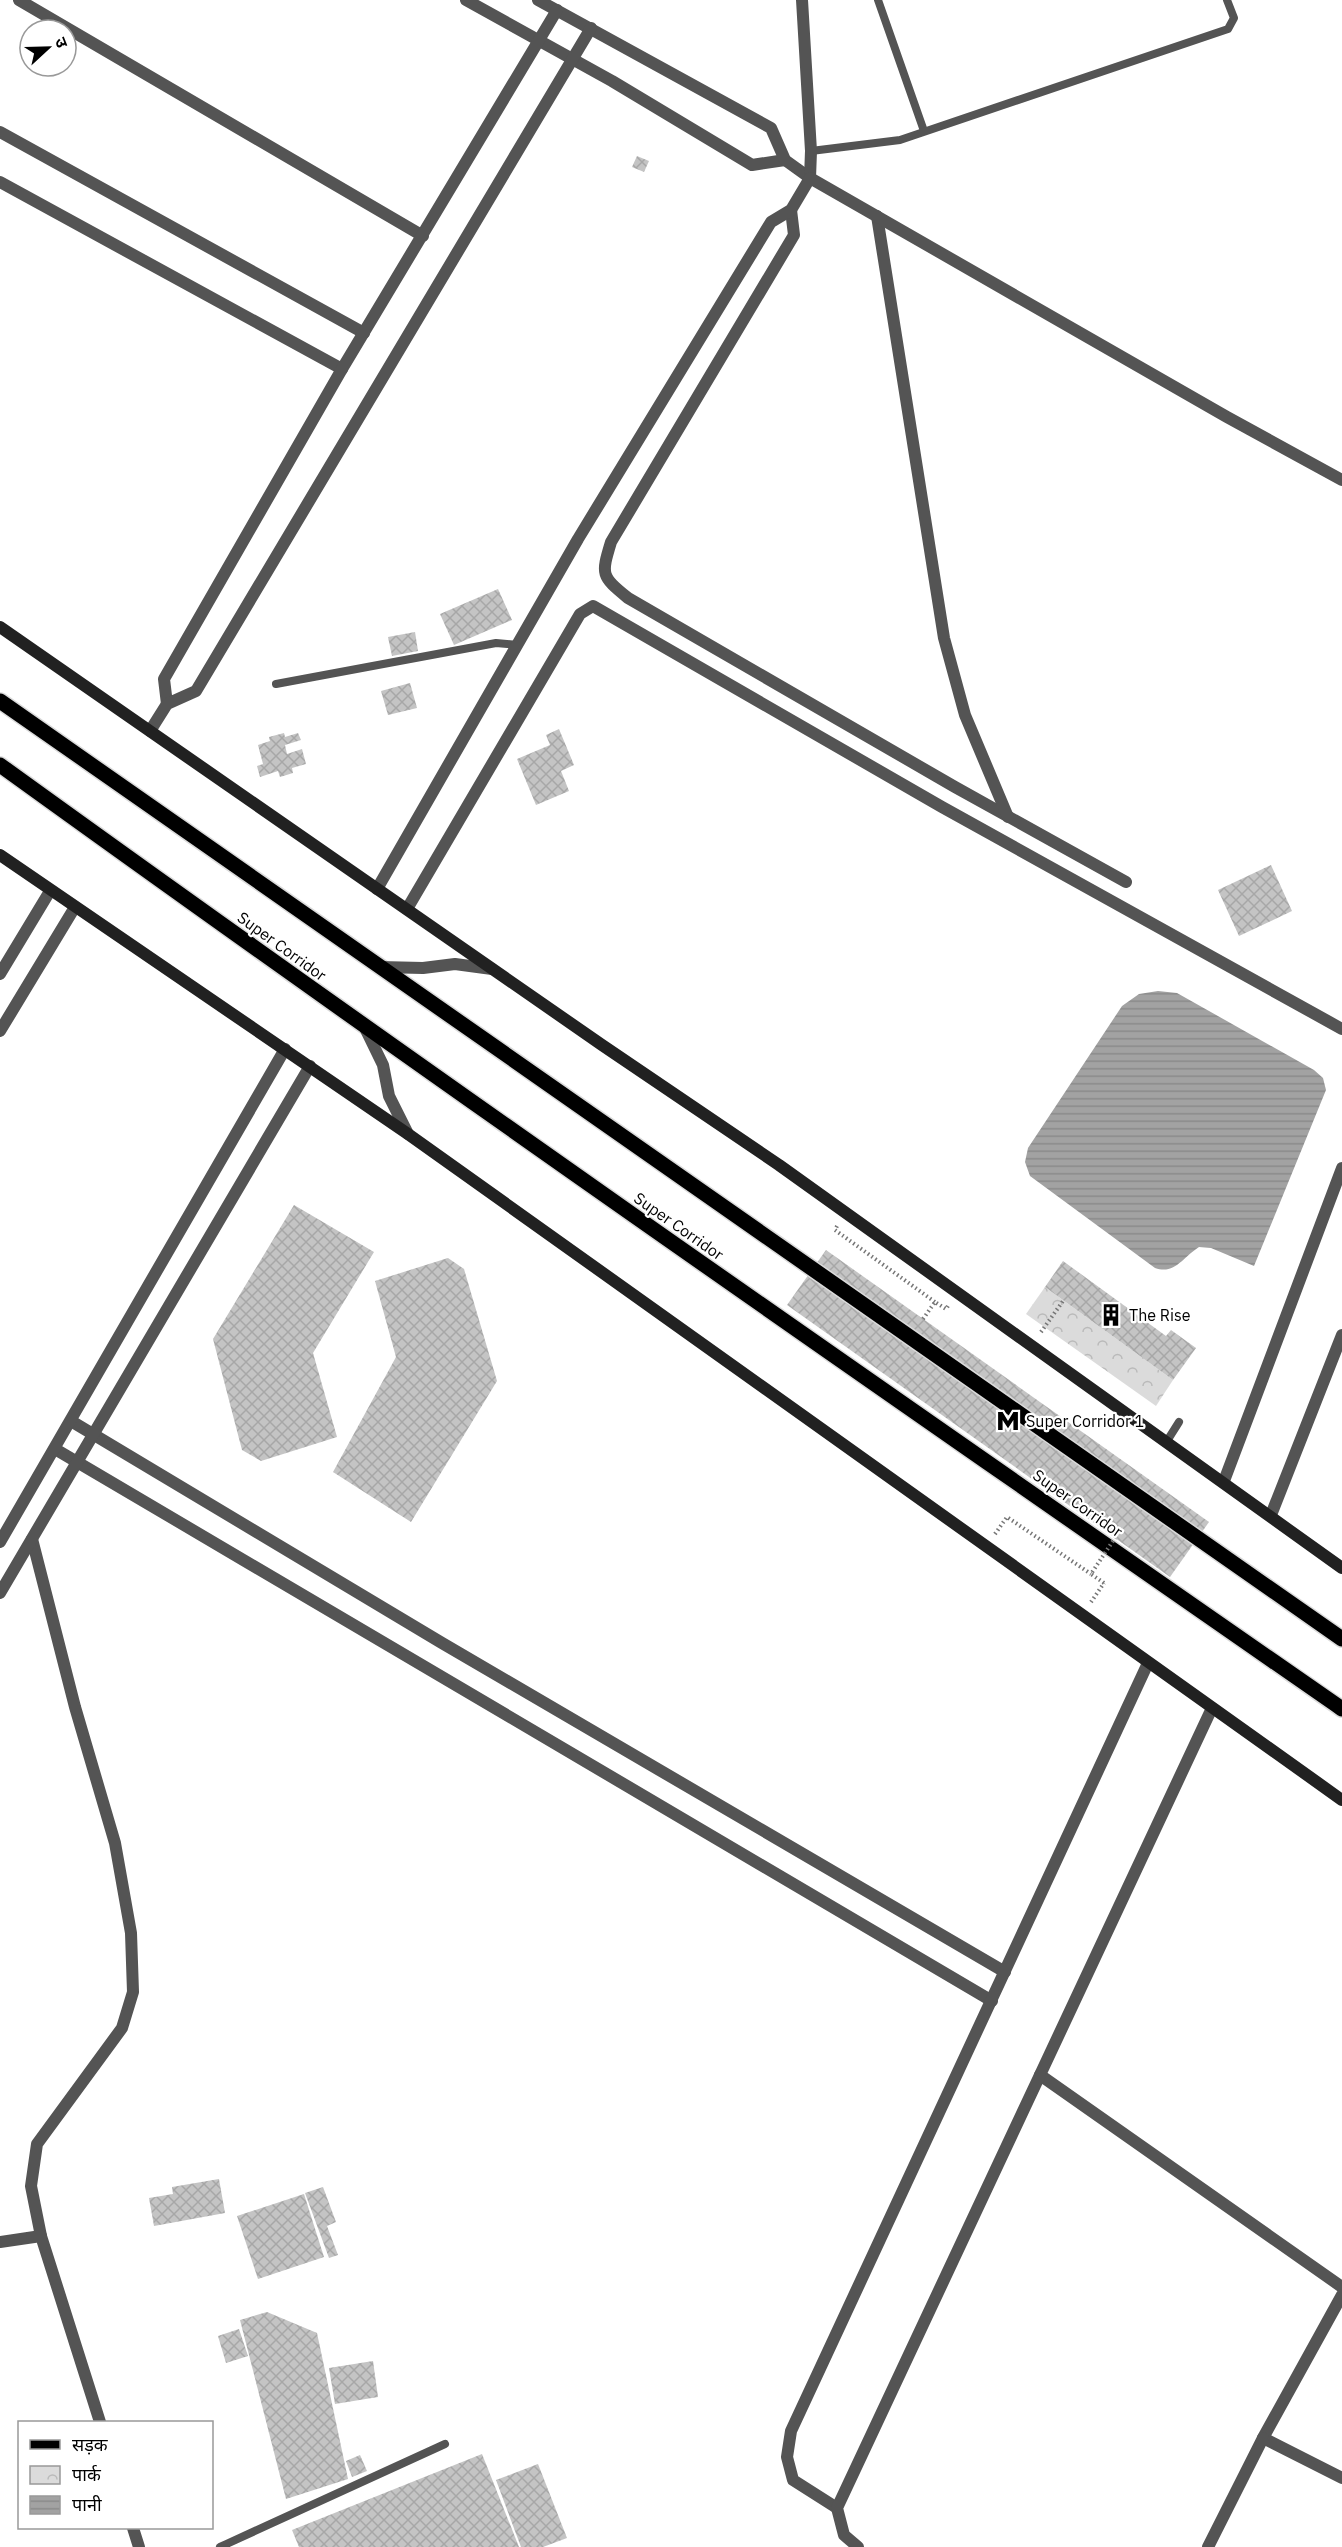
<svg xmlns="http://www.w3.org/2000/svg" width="1342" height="2547" viewBox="0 0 1342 2547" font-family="'IBM Plex Sans','Noto Sans Devanagari',sans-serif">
<defs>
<pattern id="park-crowns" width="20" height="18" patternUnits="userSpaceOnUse" patternTransform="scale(1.5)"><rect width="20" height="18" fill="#dbdbdb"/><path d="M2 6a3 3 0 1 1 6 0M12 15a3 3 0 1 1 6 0" fill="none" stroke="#bababa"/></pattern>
<pattern id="water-rules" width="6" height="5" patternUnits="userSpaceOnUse" patternTransform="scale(1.5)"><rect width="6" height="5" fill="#a2a2a2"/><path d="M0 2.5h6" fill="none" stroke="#8a8a8a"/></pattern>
<pattern id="building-cross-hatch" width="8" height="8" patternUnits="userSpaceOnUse" patternTransform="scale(1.5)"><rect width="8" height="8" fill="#c4c4c4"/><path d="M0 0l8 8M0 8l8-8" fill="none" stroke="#a7a7a7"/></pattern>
</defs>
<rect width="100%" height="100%" fill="#fff"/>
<path fill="url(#park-crowns)" d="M 1045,1287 L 1173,1380 L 1156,1406 L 1026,1314 Z"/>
<path fill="url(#water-rules)" d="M 1158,991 L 1177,993 L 1314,1070 L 1323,1078 L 1326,1090 L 1254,1266 L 1211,1248 L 1199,1247 C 1183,1257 1175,1275 1155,1268 L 1030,1176 L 1025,1162 L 1028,1148 L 1122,1006 L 1139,994 Z"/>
<g fill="url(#building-cross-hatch)">
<path d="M 637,156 L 649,161 L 644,172 L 632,167 Z"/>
<path d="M 498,589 L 512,620 L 454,645 L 440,614 Z"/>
<path d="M 415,632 L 418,651 L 392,656 L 388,637 Z"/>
<path d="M 410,683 L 417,708 L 388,715 L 381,691 Z"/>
<path d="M 559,729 L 574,765 L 561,771 L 569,791 L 536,805 L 517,759 L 550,745 L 546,735 Z"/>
<path d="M 284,733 L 285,737 L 298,733 L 301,740 L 285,745 L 287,754 L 302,749 L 306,764 L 292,768 L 293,773 L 280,777 L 278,771 L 260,777 L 257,766 L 263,764 L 258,745 L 270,741 L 269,737 Z"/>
<path d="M 1271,865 L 1292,911 L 1239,936 L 1218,890 Z"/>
<path d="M 294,1205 L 374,1252 L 313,1353 L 337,1437 L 261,1461 L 242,1450 L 213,1339 Z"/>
<path d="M 826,1250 L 1209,1522 L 1170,1577 L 787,1305 Z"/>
<path d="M 448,1258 L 464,1269 L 497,1381 L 411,1522 L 333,1472 L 396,1357 L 375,1281 Z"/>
<path d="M 1063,1261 L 1166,1336 L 1171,1330 L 1196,1348 L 1173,1380 L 1045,1287 Z"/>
<path d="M 219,2179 L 225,2213 L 154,2226 L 149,2198 L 173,2194 L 172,2187 Z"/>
<path d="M 323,2187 L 336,2222 L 327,2226 L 338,2255 L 329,2258 L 305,2193 Z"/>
<path d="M 304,2194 L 324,2257 L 258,2279 L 237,2216 Z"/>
<path d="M 267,2312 L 317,2333 L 348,2479 L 286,2499 L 240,2320 Z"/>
<path d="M 239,2329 L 248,2356 L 226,2363 L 218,2336 Z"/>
<path d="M 373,2361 L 378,2397 L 335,2404 L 329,2368 Z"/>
<path d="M 482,2454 L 519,2547 L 299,2547 L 292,2530 Z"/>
<path d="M 360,2455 L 367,2471 L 352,2477 L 346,2461 Z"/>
<path d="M 538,2464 L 567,2538 L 543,2547 L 521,2547 L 496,2480 Z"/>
</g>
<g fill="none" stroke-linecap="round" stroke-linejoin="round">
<g stroke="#dbdbdb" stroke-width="18">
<g id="primary">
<path d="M 0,701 L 1342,1639"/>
<path d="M 0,765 C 443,1085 893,1397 1342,1709"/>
</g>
</g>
<g stroke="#767676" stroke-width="4" stroke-dasharray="1.5 3" stroke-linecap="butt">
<path d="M 837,1226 L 835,1230 L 935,1302"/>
<path d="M 923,1319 L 935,1302 L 946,1309 L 948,1306"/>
<path d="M 1041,1332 L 1063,1301"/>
<path d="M 995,1534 L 1007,1517 L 1091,1574"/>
<path d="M 1091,1602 L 1104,1583"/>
</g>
<g stroke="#545454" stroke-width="8">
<path d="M 878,0 L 924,131"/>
<path d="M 811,151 L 900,140 L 1228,29 L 1234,18 L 1227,0"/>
<path d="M 276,684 L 496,643 L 517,645"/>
<path d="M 1167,1441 L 1179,1422"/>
<path d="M 220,2547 L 445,2444"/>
</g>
<g stroke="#545454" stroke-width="12">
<path d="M 19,0 L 423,236"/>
<path d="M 466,0 L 612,81 L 752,165 L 785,160"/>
<path d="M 538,0 L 771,128 L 785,160 L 810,178"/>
<path d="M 802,0 L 811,151 L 810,178"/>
<path d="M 0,132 L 364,333"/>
<path d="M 0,182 L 342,369"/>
<path d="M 791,210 L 794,235 L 611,542 C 601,575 601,576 628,598 L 955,787 L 1126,882"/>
<path d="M 877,216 L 944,638 L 965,715 L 1008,817"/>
<path d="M 167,704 L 164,679 L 342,369 L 557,10"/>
<path d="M 150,731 L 167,704 L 196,691 L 591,28"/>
<path d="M 377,889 L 578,539 L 771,222 L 791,210 L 810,178 L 1227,417 L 1342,480"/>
<path d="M 407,909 L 580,614 L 593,606 L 942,807 L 1342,1029"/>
<path d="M 380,967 L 423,968 L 455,964 L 492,969"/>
<path d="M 0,974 L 50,891"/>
<path d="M 365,1028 L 383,1065 L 389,1096 L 408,1134"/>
<path d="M 0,1031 L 75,907"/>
<path d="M 71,1421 L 442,1643 L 1005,1972"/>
<path d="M 55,1449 L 992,2001"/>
<path d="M 1224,1481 L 1342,1168"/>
<path d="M 1271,1515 L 1342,1335"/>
<path d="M 32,1539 L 75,1707 L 115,1843 L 131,1933 L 133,1992 L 122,2028 L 37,2144 L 31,2186 L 41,2236"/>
<path d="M 0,1542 L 285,1049"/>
<path d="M 0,1593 L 310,1066"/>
<path d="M 1212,1708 L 1040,2075 L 1342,2287"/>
<path d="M 0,2242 L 41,2236 L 100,2422"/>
<path d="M 1342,2295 L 1263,2438 L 1342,2478"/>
<path d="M 837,2508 L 793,2480 L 787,2457 L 791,2431 L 1148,1663"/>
<path d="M 133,2528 L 139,2547"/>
<path d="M 858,2547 L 844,2535 L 837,2508 L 1040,2075"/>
<path d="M 1208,2547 L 1263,2438"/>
</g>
<g stroke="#212121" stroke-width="12">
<path d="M 0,627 L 602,1045 L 779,1165 L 1342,1568"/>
<path d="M 0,855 L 408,1134 L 1342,1800"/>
</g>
<use href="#primary" stroke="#000" stroke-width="15"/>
<path stroke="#767676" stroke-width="4" stroke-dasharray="1.5 3" stroke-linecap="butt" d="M 1104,1583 L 1091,1574 L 1115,1538"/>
</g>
<defs>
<g id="building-bare" transform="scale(1.8)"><path d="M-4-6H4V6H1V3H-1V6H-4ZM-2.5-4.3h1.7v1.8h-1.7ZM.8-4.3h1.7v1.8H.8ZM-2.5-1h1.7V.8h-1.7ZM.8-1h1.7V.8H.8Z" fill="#000" stroke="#fff" stroke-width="2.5" paint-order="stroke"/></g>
<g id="metro-bare" transform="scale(1.8)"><path d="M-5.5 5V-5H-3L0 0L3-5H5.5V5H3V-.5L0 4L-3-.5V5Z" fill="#000" stroke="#fff" stroke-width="2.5" paint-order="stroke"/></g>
</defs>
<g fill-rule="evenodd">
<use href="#building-bare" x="1111" y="1315"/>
<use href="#metro-bare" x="1008" y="1421"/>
</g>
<g text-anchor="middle" stroke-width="4.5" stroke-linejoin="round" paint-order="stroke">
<g font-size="16" fill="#000" stroke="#fff">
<text transform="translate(282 946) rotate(36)" y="6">Super Corridor</text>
<text transform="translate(679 1226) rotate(35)" y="6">Super Corridor</text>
<text transform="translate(1078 1503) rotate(35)" y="6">Super Corridor</text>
</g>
<g font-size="16" fill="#000" stroke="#fff" text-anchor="start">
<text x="1129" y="1321">The Rise</text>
<text x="1026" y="1427">Super Corridor 1</text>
</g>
</g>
<rect x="18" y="2421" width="195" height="108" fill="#ffffff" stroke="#999999" stroke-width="1.5"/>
<rect x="30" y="2440" width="30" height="9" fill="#000000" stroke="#999999" stroke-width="1.5"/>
<text x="72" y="2451" font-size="18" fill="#000000">सड़क</text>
<rect x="30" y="2466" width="30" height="18" fill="url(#park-crowns)" stroke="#999999" stroke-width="1.5"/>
<text x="72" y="2481" font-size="18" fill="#000000">पार्क</text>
<rect x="30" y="2496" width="30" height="18" fill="url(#water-rules)" stroke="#999999" stroke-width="1.5"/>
<text x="72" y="2511" font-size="18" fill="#000000">पानी</text>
<g transform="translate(48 48) rotate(68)"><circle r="28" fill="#ffffff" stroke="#999999" stroke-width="1.5"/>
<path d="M0-4.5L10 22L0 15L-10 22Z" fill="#000000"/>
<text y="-9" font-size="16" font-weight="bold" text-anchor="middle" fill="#000000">उ</text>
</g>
</svg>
